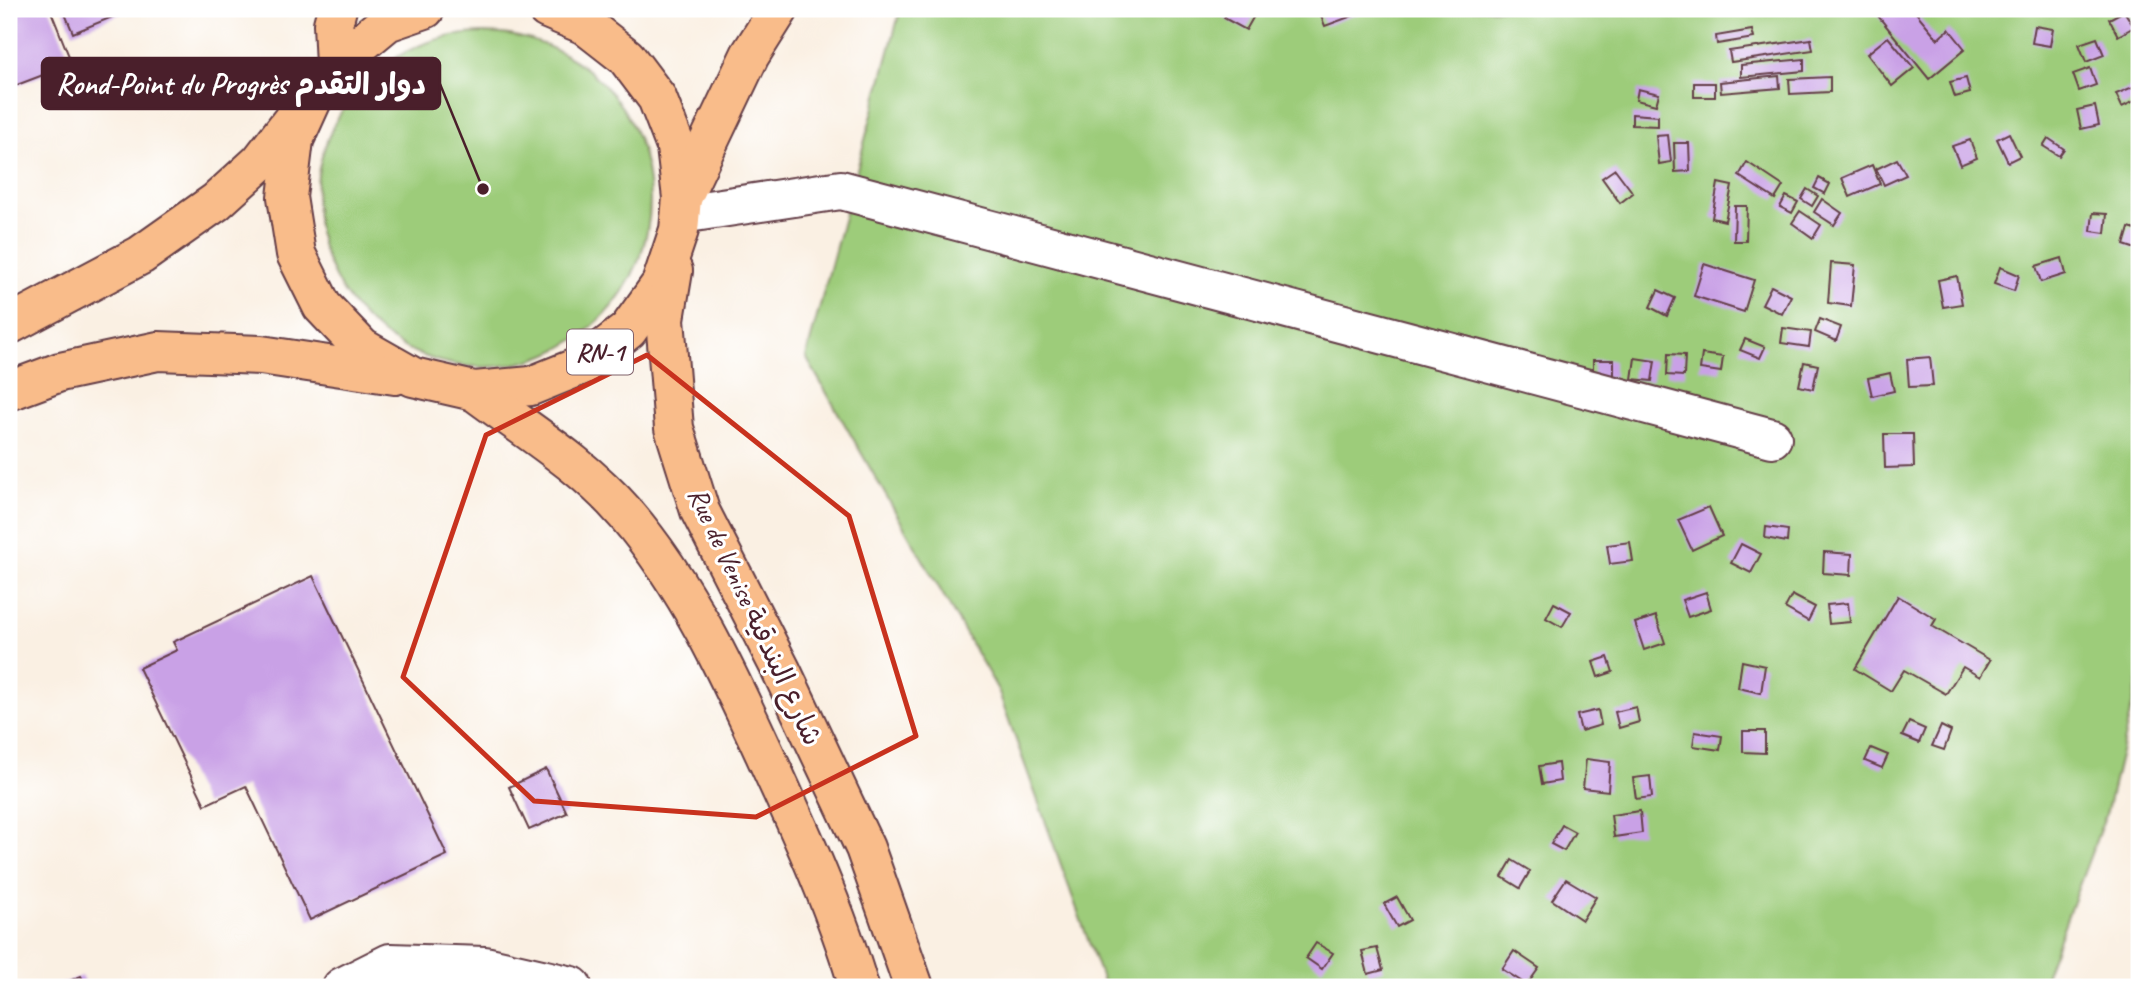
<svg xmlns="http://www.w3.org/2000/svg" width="2148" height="996" viewBox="0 0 2148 996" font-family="Caveat,'Playpen Sans Arabic',sans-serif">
<rect width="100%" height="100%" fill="#fff"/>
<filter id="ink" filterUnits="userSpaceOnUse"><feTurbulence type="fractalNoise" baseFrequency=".0143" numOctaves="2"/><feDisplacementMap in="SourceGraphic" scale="14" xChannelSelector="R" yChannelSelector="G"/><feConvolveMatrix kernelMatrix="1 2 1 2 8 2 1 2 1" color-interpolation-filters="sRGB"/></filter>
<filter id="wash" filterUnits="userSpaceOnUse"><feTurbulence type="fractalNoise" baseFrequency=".00686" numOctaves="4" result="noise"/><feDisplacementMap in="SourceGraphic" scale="28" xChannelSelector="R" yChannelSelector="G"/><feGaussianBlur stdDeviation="1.57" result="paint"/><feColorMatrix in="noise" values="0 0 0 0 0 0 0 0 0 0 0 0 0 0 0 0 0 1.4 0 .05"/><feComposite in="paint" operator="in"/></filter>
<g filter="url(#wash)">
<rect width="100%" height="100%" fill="#faf0e3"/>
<g fill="#9dcc7a" stroke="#747652" stroke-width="2">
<path d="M 905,9 L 2139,9 L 2139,676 L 2107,811 L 2041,987 L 1105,987 L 998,690 L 806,357 L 900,11 Z"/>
<circle cx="483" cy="200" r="167"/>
</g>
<g id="blocks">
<g fill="#c9a1e6">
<path d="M 9,9 L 50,9 L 72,64 L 9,88 Z"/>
<path d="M 63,9 L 126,9 L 127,11 L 73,33 Z"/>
<path d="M 1229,9 L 1258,9 L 1246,30 L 1224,18 Z"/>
<path d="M 1318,9 L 1371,9 L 1325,26 Z"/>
<path d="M 1887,9 L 1913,9 L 1938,39 L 1949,29 L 1965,49 L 1929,79 L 1878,16 Z"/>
<path d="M 2124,11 L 2134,27 L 2118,36 L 2109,19 Z"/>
<path d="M 2035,26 L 2053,29 L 2050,46 L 2032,43 Z"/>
<path d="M 1752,30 L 1754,38 L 1717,44 L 1716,36 Z"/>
<path d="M 1888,37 L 1914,68 L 1892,86 L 1867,54 Z"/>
<path d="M 2097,38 L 2104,55 L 2086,62 L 2079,44 Z"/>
<path d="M 1811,39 L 1813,50 L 1731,62 L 1729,51 Z"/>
<path d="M 1804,59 L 1804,71 L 1741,77 L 1741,65 Z"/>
<path d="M 2090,68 L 2096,85 L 2079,91 L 2073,74 Z"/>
<path d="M 1779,76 L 1780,88 L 1721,93 L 1720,82 Z"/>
<path d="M 1830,77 L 1830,92 L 1790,94 L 1789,79 Z"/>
<path d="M 1966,78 L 1970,93 L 1955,97 L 1950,82 Z"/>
<rect x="1694" y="83" width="21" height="14"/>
<path d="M 2135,86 L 2139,99 L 2122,107 L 2116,94 Z"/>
<path d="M 1638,89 L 1659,94 L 1656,105 L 1636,100 Z"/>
<path d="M 2095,106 L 2099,125 L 2081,129 L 2077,110 Z"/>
<path d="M 1632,114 L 1658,116 L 1658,126 L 1632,125 Z"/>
<path d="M 2009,133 L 2020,156 L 2008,162 L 1997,139 Z"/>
<path d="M 1668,135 L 1671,162 L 1659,164 L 1656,136 Z"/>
<path d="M 2048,138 L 2064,149 L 2059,156 L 2043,146 Z"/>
<path d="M 1970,140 L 1977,158 L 1960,165 L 1952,146 Z"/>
<path d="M 1674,143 L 1689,143 L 1690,171 L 1675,172 Z"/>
<path d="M 1897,159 L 1906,175 L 1884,185 L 1876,169 Z"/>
<path d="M 1747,162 L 1783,186 L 1775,199 L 1739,176 Z"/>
<path d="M 1872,165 L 1880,184 L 1850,197 L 1842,178 Z"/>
<path d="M 1615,169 L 1633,193 L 1620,203 L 1602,178 Z"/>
<path d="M 1819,178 L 1830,184 L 1825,194 L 1814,188 Z"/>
<path d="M 1718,183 L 1732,186 L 1725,221 L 1712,218 Z"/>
<path d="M 1807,189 L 1818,196 L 1812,206 L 1801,199 Z"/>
<path d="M 1786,196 L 1798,202 L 1792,213 L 1780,207 Z"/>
<path d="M 1822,199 L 1842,213 L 1834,225 L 1814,212 Z"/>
<path d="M 1735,206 L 1747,206 L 1746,241 L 1734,241 Z"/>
<path d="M 1800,211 L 1821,225 L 1813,238 L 1792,223 Z"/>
<path d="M 2093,213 L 2107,214 L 2105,233 L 2091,231 Z"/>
<path d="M 2129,228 L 2139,231 L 2139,250 L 2124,245 Z"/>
<path d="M 2062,258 L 2066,274 L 2041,282 L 2036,266 Z"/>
<path d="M 1831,263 L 1855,265 L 1851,306 L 1828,303 Z"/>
<path d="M 1704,264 L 1754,280 L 1744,312 L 1694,296 Z"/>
<path d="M 2000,267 L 2019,275 L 2014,291 L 1994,284 Z"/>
<path d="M 1957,276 L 1962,304 L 1943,307 L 1938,280 Z"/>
<path d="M 1771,286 L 1791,296 L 1782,314 L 1762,304 Z"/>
<path d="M 1658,290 L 1675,298 L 1667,316 L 1650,307 Z"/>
<path d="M 1820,319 L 1841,327 L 1836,341 L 1815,332 Z"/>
<path d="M 1783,328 L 1811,332 L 1809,347 L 1781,343 Z"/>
<path d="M 1745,339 L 1765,347 L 1760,358 L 1740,350 Z"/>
<path d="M 1668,354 L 1685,355 L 1684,376 L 1667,375 Z"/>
<path d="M 1702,354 L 1723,357 L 1721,372 L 1700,369 Z"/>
<path d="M 1930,357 L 1933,386 L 1909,387 L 1907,359 Z"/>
<path d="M 1635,358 L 1655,361 L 1652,381 L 1632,379 Z"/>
<rect x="1593" y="360" width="21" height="18"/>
<path d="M 1804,362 L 1818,365 L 1813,389 L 1799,386 Z"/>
<path d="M 1890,373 L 1894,391 L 1872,396 L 1868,378 Z"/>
<path d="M 1884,434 L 1913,434 L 1914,467 L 1885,468 Z"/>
<path d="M 1709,507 L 1722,536 L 1692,550 L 1678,520 Z"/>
<path d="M 1766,527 L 1788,530 L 1787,542 L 1765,538 Z"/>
<path d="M 1630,542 L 1633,561 L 1610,564 L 1607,545 Z"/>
<path d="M 1741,544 L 1761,554 L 1751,573 L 1731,563 Z"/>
<path d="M 1824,552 L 1852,554 L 1851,575 L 1823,573 Z"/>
<path d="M 313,576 L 447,855 L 310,920 L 246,786 L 205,805 L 139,668 L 177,650 L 173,642 Z"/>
<path d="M 1706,592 L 1711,609 L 1688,617 L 1682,600 Z"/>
<path d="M 1792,595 L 1815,607 L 1808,621 L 1785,608 Z"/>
<path d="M 1898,596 L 1936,619 L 1932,626 L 1990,660 L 1980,677 L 1963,667 L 1946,694 L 1904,670 L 1891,691 L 1855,669 Z"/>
<path d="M 1554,603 L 1571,612 L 1562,627 L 1546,618 Z"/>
<path d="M 1848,603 L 1850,622 L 1829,624 L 1827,605 Z"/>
<path d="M 1656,616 L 1665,643 L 1644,650 L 1635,623 Z"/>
<path d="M 1608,657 L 1613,672 L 1598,677 L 1593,662 Z"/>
<path d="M 1742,661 L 1765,666 L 1761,693 L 1738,688 Z"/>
<path d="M 1636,707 L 1639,722 L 1619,728 L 1615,712 Z"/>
<path d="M 1598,710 L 1601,725 L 1581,731 L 1577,715 Z"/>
<path d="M 1909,722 L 1925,729 L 1919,743 L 1902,736 Z"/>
<path d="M 1941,726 L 1951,731 L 1944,750 L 1932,746 Z"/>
<path d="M 1743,731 L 1765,731 L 1765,753 L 1743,752 Z"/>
<path d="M 1695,732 L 1722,736 L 1720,750 L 1693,746 Z"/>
<path d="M 1871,748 L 1888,755 L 1882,768 L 1865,761 Z"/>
<path d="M 1586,759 L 1610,762 L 1608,791 L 1583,788 Z"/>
<path d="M 1558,763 L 1560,781 L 1542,784 L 1539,766 Z"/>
<path d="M 546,769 L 567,813 L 529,830 L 509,787 Z"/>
<path d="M 1650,776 L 1652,797 L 1636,799 L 1633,778 Z"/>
<path d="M 1640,811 L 1642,833 L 1614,837 L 1611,815 Z"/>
<path d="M 1562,825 L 1575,832 L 1564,851 L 1551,844 Z"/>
<path d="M 1512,860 L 1530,871 L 1520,888 L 1502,877 Z"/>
<path d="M 1566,879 L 1596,897 L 1582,920 L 1552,900 Z"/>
<path d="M 1397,897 L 1410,920 L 1397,927 L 1384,904 Z"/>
<path d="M 1316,943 L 1333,953 L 1322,969 L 1306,958 Z"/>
<path d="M 1377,948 L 1383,970 L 1368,974 L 1362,951 Z"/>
<path d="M 1514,951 L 1539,968 L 1527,985 L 1502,969 Z"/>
<path d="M 81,976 L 86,987 L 55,987 Z"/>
</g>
</g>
</g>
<g filter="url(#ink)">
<use href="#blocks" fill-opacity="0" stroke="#643e47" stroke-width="2"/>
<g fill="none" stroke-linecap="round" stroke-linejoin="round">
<g stroke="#643e47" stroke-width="42">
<g id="minor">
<path d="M 681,214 L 841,190 L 1772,438"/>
<path d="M 342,987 L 390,963 L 485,966 L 572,986"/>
</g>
</g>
<g stroke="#643e47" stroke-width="42">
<g id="major">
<path d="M 425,9 L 387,22 L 335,65 L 318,87 L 294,140 L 287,197 L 296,254 L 322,306 L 362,348 L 413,377 L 474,391 L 531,386 L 583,365 L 628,330 L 661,284 L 679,230 L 682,198 L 676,147 L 657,98 L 626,57 L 585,25 L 547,9"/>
<path d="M 335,65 L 333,24 L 337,9"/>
<path d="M 673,271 L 665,319 L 674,428 L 700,511 L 781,670 L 865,848 L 914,987"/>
<path d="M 9,325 L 141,255 L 216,202 L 260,162 L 297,114"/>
<path d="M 9,391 L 60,372 L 158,351 L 261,355 L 395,375"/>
<path d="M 474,391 C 526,430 583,464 626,514 C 688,586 729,676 768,761 C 802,835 836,909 859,987"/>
</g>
</g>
<g stroke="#643e47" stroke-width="42">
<path id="highway" d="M 682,198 L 750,55 L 779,9"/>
</g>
<use href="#minor" stroke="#fff" stroke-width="38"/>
<use href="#major" stroke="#f9bc8a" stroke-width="38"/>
<use href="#highway" stroke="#f9bc8a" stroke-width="38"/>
</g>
</g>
<path fill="none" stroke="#c8321e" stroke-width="5" stroke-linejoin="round" d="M 647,355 L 849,516 L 916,736 L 756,817 L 534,801 L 403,677 L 486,435 Z"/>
<g text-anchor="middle" stroke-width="6" stroke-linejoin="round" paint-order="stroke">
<rect fill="#fff" stroke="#80626b" stroke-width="2" x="567" y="329.5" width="66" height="45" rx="5"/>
<g font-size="26" font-weight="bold" fill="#4a1f2b">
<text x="600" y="361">RN-1</text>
</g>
<g font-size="28" fill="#4a1f2b" stroke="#fff">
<text transform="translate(756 616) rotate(65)" y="10">Rue de Venise شارع البندقية</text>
</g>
</g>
<path fill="none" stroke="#4a1f2b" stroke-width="2.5" d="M483 189L440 84"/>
<circle fill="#4a1f2b" stroke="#fff" stroke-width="2.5" cx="483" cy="189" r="7"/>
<rect fill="#4a1f2b" stroke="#4a1f2b" stroke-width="2.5" x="42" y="58" width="398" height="51" rx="7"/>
<g font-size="30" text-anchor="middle" font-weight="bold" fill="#fff">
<text x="241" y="94">Rond-Point du Progrès دوار التقدم</text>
</g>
<rect width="2148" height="996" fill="none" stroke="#fff" stroke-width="35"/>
</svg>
